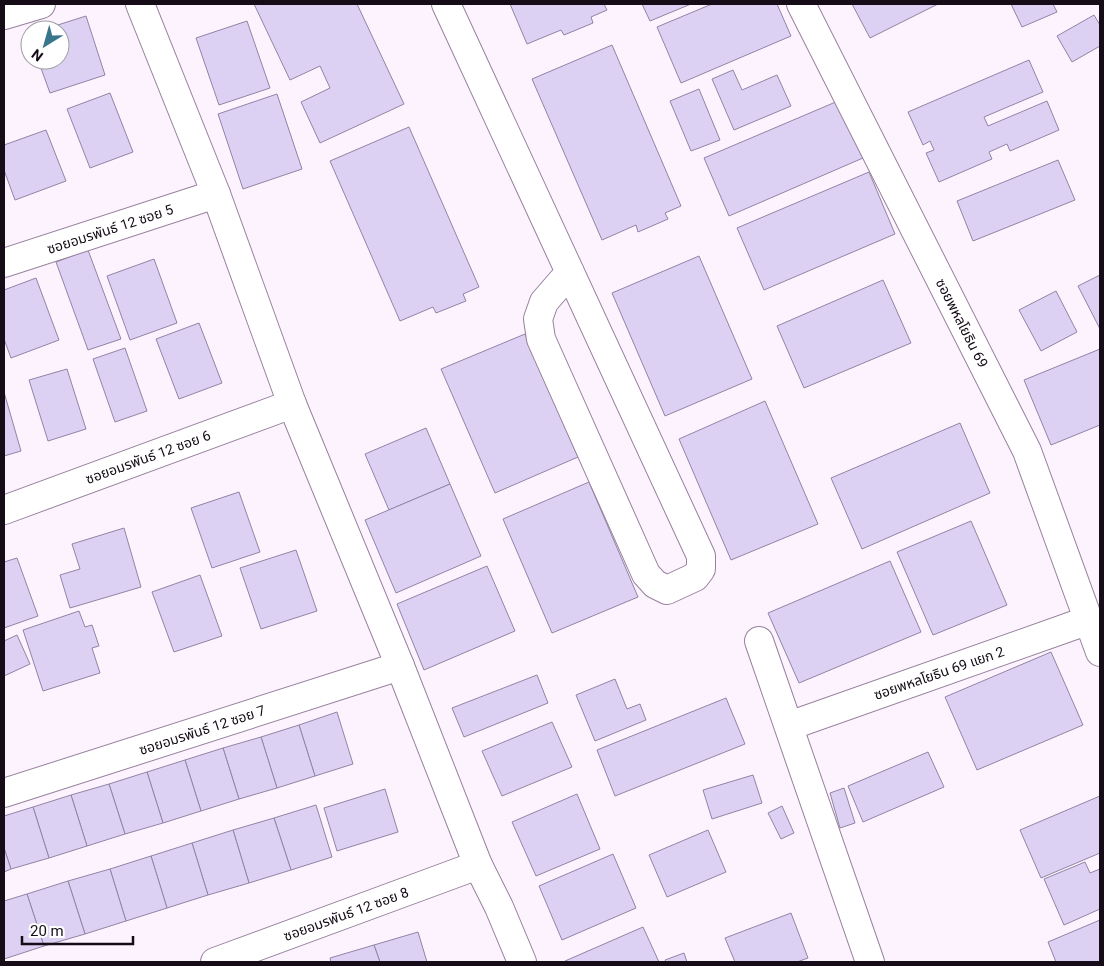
<svg xmlns="http://www.w3.org/2000/svg" width="1104" height="966" viewBox="0 0 1104 966" font-family="Roboto,'Noto Sans Thai',sans-serif">
<rect width="100%" height="100%" fill="#fdf3ff"/>
<g fill="#dcd1f3" stroke="#8f85a4">
<path d="M 254,4 L 357,4 L 404,104 L 320,143 L 301,102 L 330,88 L 320,66 L 290,80 Z"/>
<path d="M 510,4 L 604,4 L 607,10 L 591,17 L 593,23 L 564,35 L 561,30 L 527,44 Z"/>
<path d="M 642,4 L 691,4 L 650,21 Z"/>
<path d="M 712,4 L 777,4 L 791,36 L 681,83 L 657,27 Z"/>
<path d="M 852,4 L 938,4 L 870,38 Z"/>
<path d="M 1011,4 L 1053,4 L 1057,12 L 1022,27 Z"/>
<path d="M 1094,15 L 1100,25 L 1100,46 L 1072,62 L 1057,36 Z"/>
<path d="M 86,16 L 105,75 L 50,93 L 38,60 L 60,60 L 60,30 L 42,30 Z"/>
<path d="M 247,21 L 270,88 L 219,105 L 196,38 Z"/>
<path d="M 612,45 L 681,206 L 665,213 L 668,219 L 638,232 L 636,225 L 602,240 L 532,79 Z"/>
<path d="M 1029,60 L 1043,92 L 984,117 L 988,126 L 1047,101 L 1059,130 L 1010,151 L 1007,144 L 989,152 L 992,159 L 939,182 L 926,153 L 934,150 L 930,141 L 923,145 L 908,112 Z"/>
<path d="M 733,70 L 742,90 L 777,75 L 791,106 L 734,130 L 712,79 Z"/>
<path d="M 699,89 L 720,140 L 691,151 L 670,101 Z"/>
<path d="M 110,93 L 133,152 L 90,168 L 67,109 Z"/>
<path d="M 277,94 L 302,169 L 243,189 L 218,114 Z"/>
<path d="M 838,101 L 863,158 L 729,216 L 704,158 Z"/>
<path d="M 409,127 L 479,287 L 463,294 L 466,301 L 436,313 L 433,307 L 400,321 L 330,161 Z"/>
<path d="M 46,130 L 66,181 L 15,200 L 4,170 L 4,145 Z"/>
<path d="M 1058,160 L 1075,200 L 973,241 L 957,201 Z"/>
<path d="M 869,172 L 895,234 L 764,290 L 737,228 Z"/>
<path d="M 88,250 L 121,339 L 88,350 L 56,262 Z"/>
<path d="M 699,256 L 752,379 L 665,416 L 612,293 Z"/>
<path d="M 154,259 L 177,323 L 130,340 L 107,276 Z"/>
<path d="M 1100,275 L 1100,329 L 1078,286 Z"/>
<path d="M 36,278 L 59,340 L 11,358 L 4,339 L 4,290 Z"/>
<path d="M 883,280 L 911,343 L 804,388 L 777,326 Z"/>
<path d="M 1056,291 L 1077,332 L 1041,351 L 1019,310 Z"/>
<path d="M 199,323 L 222,383 L 179,399 L 156,339 Z"/>
<path d="M 525,334 L 578,457 L 495,493 L 441,369 Z"/>
<path d="M 125,348 L 147,411 L 115,422 L 93,359 Z"/>
<path d="M 1100,349 L 1100,425 L 1051,445 L 1024,380 Z"/>
<path d="M 67,369 L 86,429 L 48,441 L 29,380 Z"/>
<path d="M 4,392 L 21,451 L 4,456 Z"/>
<path d="M 765,401 L 818,524 L 731,560 L 679,439 Z"/>
<path d="M 960,423 L 990,493 L 862,549 L 831,478 Z"/>
<path d="M 426,428 L 450,484 L 389,510 L 365,454 Z"/>
<path d="M 589,482 L 638,597 L 552,633 L 503,519 Z"/>
<path d="M 450,484 L 481,556 L 396,593 L 365,520 Z"/>
<path d="M 239,492 L 260,552 L 212,568 L 191,508 Z"/>
<path d="M 971,521 L 1007,605 L 933,635 L 897,552 Z"/>
<path d="M 124,528 L 141,587 L 70,608 L 60,575 L 80,569 L 72,544 Z"/>
<path d="M 296,550 L 317,611 L 261,629 L 240,568 Z"/>
<path d="M 17,558 L 38,616 L 4,628 L 4,562 Z"/>
<path d="M 890,561 L 921,632 L 799,683 L 768,613 Z"/>
<path d="M 487,566 L 515,631 L 424,670 L 397,604 Z"/>
<path d="M 200,575 L 222,636 L 174,652 L 152,592 Z"/>
<path d="M 79,611 L 85,627 L 92,625 L 99,646 L 92,648 L 100,673 L 43,691 L 23,630 Z"/>
<path d="M 17,635 L 30,664 L 4,676 L 4,641 Z"/>
<path d="M 1051,652 L 1083,725 L 977,770 L 945,697 Z"/>
<path d="M 537,675 L 548,703 L 464,737 L 452,708 Z"/>
<path d="M 615,679 L 627,709 L 640,704 L 646,720 L 595,741 L 576,695 Z"/>
<path d="M 726,698 L 745,744 L 615,796 L 597,750 Z"/>
<path d="M 337,712 L 353,764 L 315,776 L 299,725 Z"/>
<path d="M 552,722 L 572,767 L 502,796 L 482,751 Z"/>
<path d="M 299,725 L 315,776 L 277,788 L 261,737 Z"/>
<path d="M 261,737 L 277,788 L 239,799 L 223,748 Z"/>
<path d="M 223,748 L 239,799 L 201,811 L 185,760 Z"/>
<path d="M 928,752 L 944,787 L 863,822 L 848,786 Z"/>
<path d="M 185,760 L 201,811 L 163,823 L 147,772 Z"/>
<path d="M 147,772 L 163,823 L 125,834 L 109,784 Z"/>
<path d="M 753,775 L 762,803 L 712,819 L 703,790 Z"/>
<path d="M 109,784 L 125,834 L 87,846 L 71,795 Z"/>
<path d="M 844,788 L 855,823 L 840,828 L 830,793 Z"/>
<path d="M 385,789 L 398,832 L 337,851 L 324,808 Z"/>
<path d="M 577,794 L 600,849 L 536,876 L 512,822 Z"/>
<path d="M 71,795 L 87,846 L 49,858 L 33,807 Z"/>
<path d="M 1100,796 L 1100,853 L 1041,878 L 1020,830 Z"/>
<path d="M 316,805 L 332,857 L 291,870 L 274,818 Z"/>
<path d="M 782,806 L 794,833 L 781,839 L 768,813 Z"/>
<path d="M 33,807 L 49,858 L 11,869 L 4,848 L 4,816 Z"/>
<path d="M 274,818 L 291,870 L 249,883 L 233,830 Z"/>
<path d="M 233,830 L 249,883 L 208,895 L 192,843 Z"/>
<path d="M 708,830 L 726,872 L 667,897 L 649,855 Z"/>
<path d="M 192,843 L 208,895 L 167,908 L 151,856 Z"/>
<path d="M 4,848 L 11,869 L 4,872 Z"/>
<path d="M 613,854 L 636,908 L 562,940 L 539,886 Z"/>
<path d="M 151,856 L 167,908 L 126,921 L 110,869 Z"/>
<path d="M 1085,862 L 1090,873 L 1100,869 L 1100,909 L 1064,925 L 1044,879 Z"/>
<path d="M 110,869 L 126,921 L 85,934 L 68,881 Z"/>
<path d="M 68,881 L 85,934 L 44,946 L 27,894 Z"/>
<path d="M 27,894 L 44,946 L 4,959 L 4,901 Z"/>
<path d="M 791,913 L 808,958 L 797,962 L 735,962 L 725,938 Z"/>
<path d="M 1100,920 L 1100,962 L 1056,962 L 1048,942 Z"/>
<path d="M 643,927 L 659,962 L 565,962 L 565,961 Z"/>
<path d="M 418,932 L 427,962 L 380,962 L 374,945 Z"/>
<path d="M 374,945 L 380,962 L 331,962 L 330,958 Z"/>
<path d="M 684,953 L 687,962 L 666,962 L 665,960 Z"/>
</g>
<g fill="none" stroke-linecap="round" stroke-linejoin="round">
<g stroke="#97819d" stroke-width="30">
<g id="minor">
<path d="M 140,4 L 216,194 L 292,404 L 400,666 L 478,865 L 499,907 L 522,962"/>
<path d="M 446,4 L 701,556 L 701,569 L 695,577 L 667,590 L 655,584 L 646,574 L 541,339 L 538,319 L 544,302 L 570,272"/>
<path d="M 801,4 L 1027,451 L 1100,652"/>
<path d="M 4,15 L 41,4"/>
<path d="M 4,263 L 216,194"/>
<path d="M 4,510 L 292,404"/>
<path d="M 759,641 L 870,962"/>
<path d="M 789,726 L 1089,620"/>
<path d="M 4,793 L 400,666"/>
<path d="M 215,962 L 478,865"/>
</g>
</g>
<use href="#minor" stroke="#fff" stroke-width="28"/>
</g>
<g text-anchor="middle" stroke-width="4" stroke-linejoin="round" paint-order="stroke">
<g font-size="14" fill="#150c17" stroke="#fff">
<text transform="translate(110 229) rotate(-18)" y="5">ซอยอมรพันธ์ 12 ซอย 5</text>
<text transform="translate(962 323) rotate(63)" y="5">ซอยพหลโยธิน 69</text>
<text transform="translate(148 457) rotate(-20)" y="5">ซอยอมรพันธ์ 12 ซอย 6</text>
<text transform="translate(939 673) rotate(-19)" y="5">ซอยพหลโยธิน 69 แยก 2</text>
<text transform="translate(202 730) rotate(-18)" y="5">ซอยอมรพันธ์ 12 ซอย 7</text>
<text transform="translate(346 914) rotate(-20)" y="5">ซอยอมรพันธ์ 12 ซอย 8</text>
</g>
</g>
<rect width="1104" height="966" fill="none" stroke="#150c17" stroke-width="10"/>
<g transform="translate(45 45) rotate(217)"><circle r="24" fill="#ffffff" stroke="#a19ea2"/>
<path d="M0-4L9 19L0 12L-9 19Z" fill="#38758b"/>
<text y="-8" font-size="14" font-weight="bold" text-anchor="middle" fill="#150c17">N</text>
</g>
<path d="M22 936v8h111v-8" fill="none" stroke="#150c17" stroke-width="2.5"/>
<text x="30" y="936" font-size="15" fill="#150c17" stroke="#ffffff" stroke-width="4" paint-order="stroke">20 m</text>
</svg>
